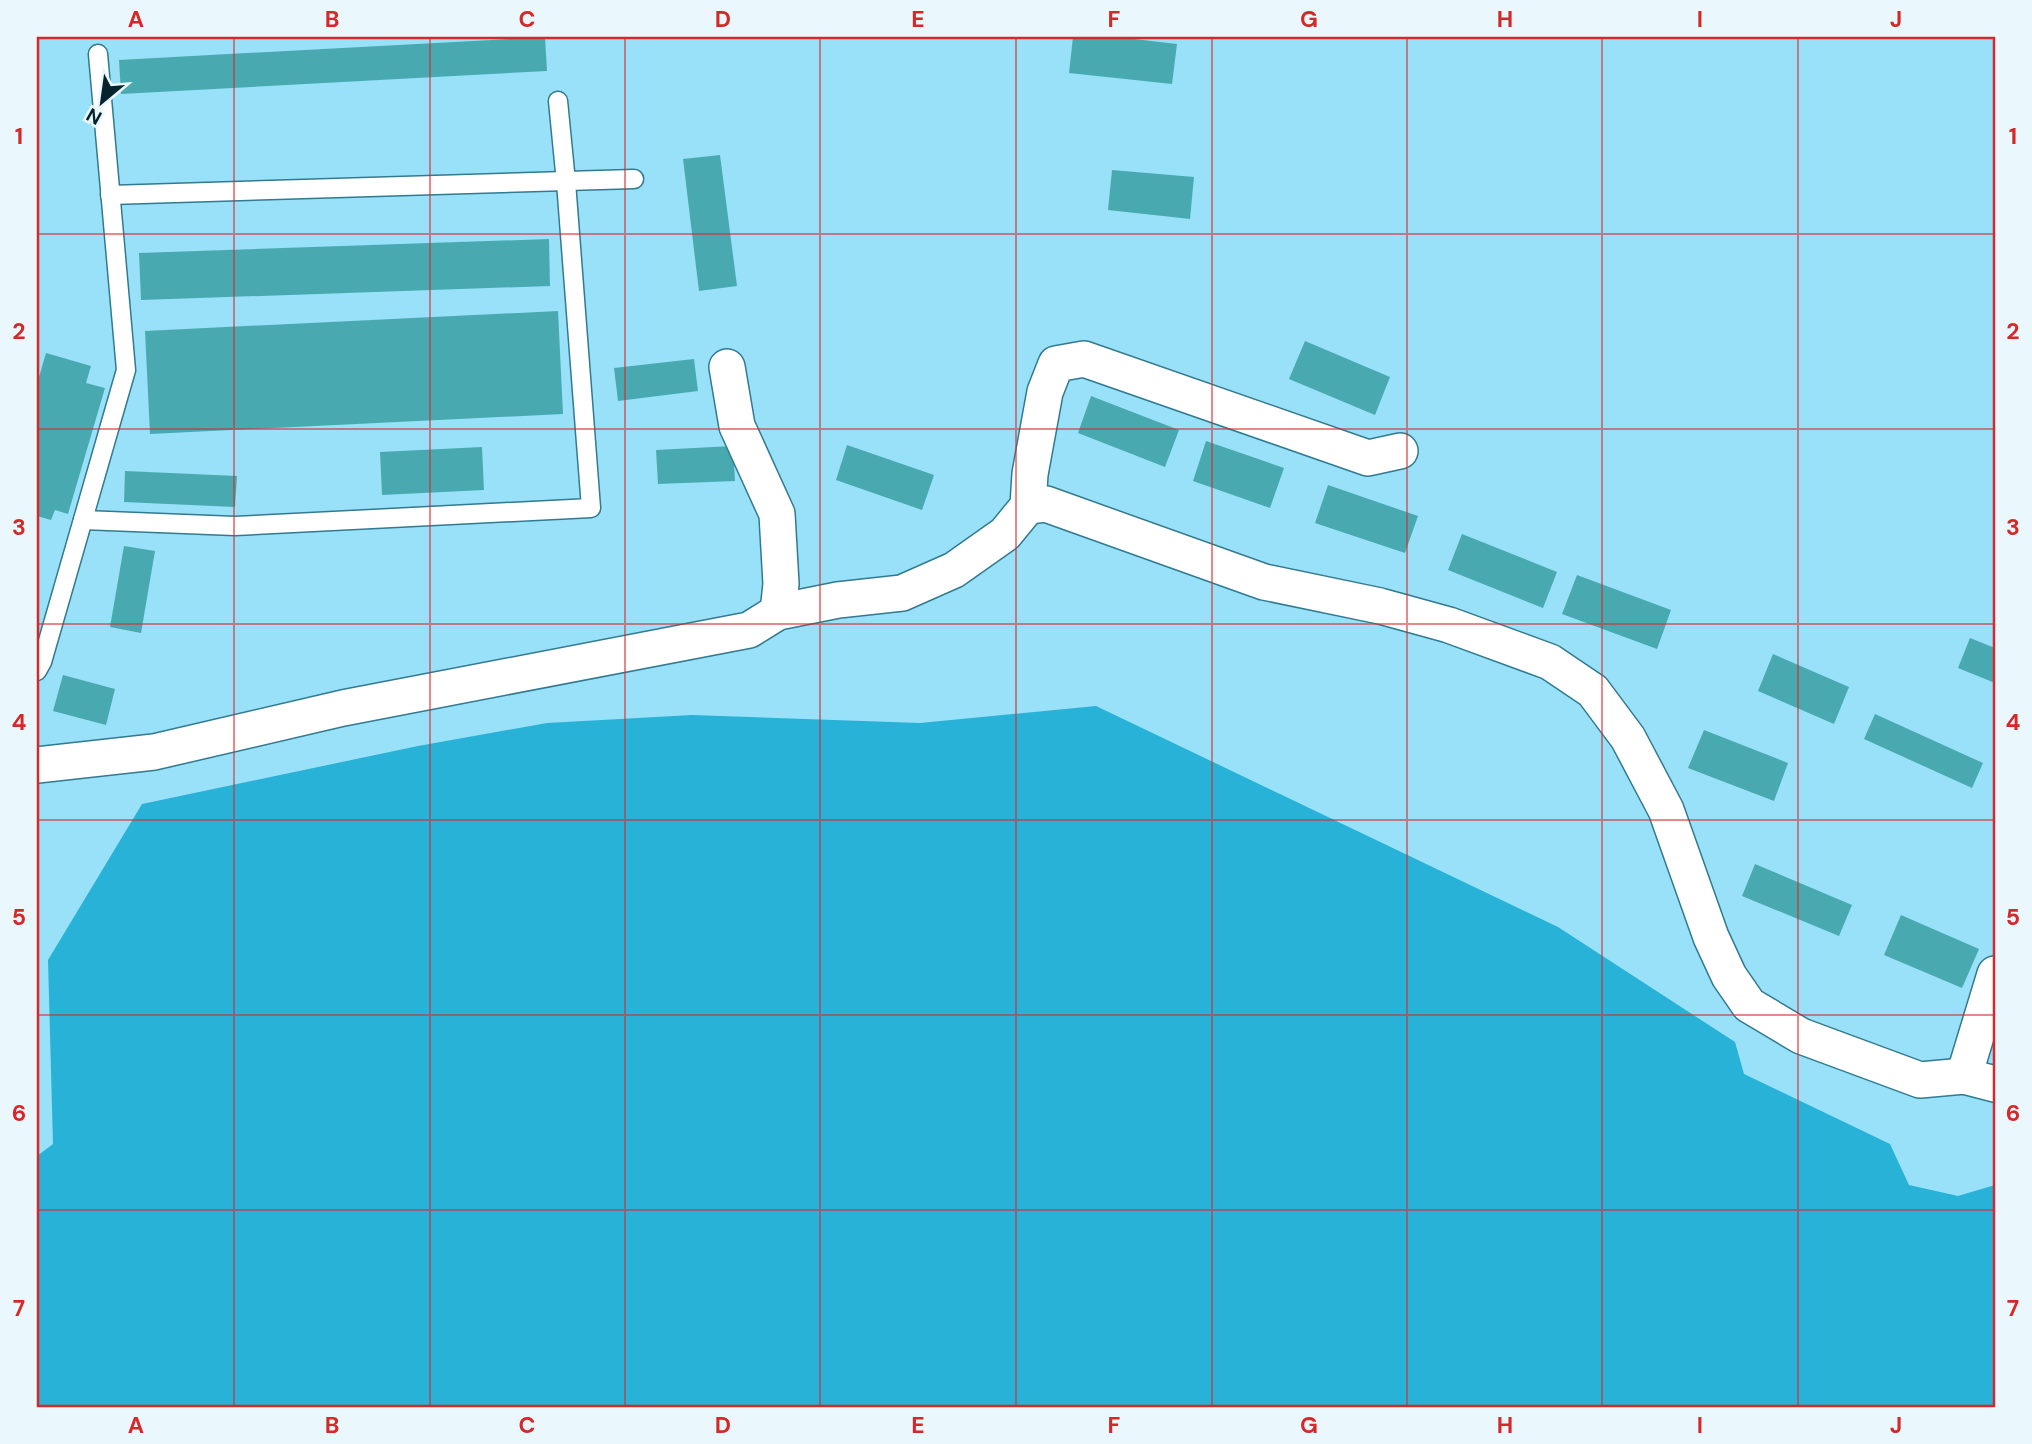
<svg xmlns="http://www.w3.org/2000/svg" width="2032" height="1444" viewBox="0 0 2032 1444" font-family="'DM Sans',sans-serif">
<rect width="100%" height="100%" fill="#98e1f9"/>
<path fill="#28b2d7" d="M 1096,706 L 1558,927 L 1735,1042 L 1744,1074 L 1890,1144 L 1909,1185 L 1958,1196 L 1995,1185 L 1995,1407 L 37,1407 L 37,1156 L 53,1144 L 48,960 L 142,804 L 418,746 L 547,723 L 692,715 L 920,723 Z"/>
<g fill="#48aab0">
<path d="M 545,37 L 547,71 L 121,94 L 119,60 Z"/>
<path d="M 1073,37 L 1117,37 L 1177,44 L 1172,84 L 1069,73 Z"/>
<path d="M 720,155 L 737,286 L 699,291 L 683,159 Z"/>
<path d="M 1112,170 L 1194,177 L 1190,219 L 1108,210 Z"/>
<path d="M 549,239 L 550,286 L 141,300 L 139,253 Z"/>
<path d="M 558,311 L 563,414 L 150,434 L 145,331 Z"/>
<path d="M 1305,341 L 1390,377 L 1375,415 L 1289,379 Z"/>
<path d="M 46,353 L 91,366 L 86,383 L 105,388 L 68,514 L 55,510 L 51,520 L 37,516 L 37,384 Z"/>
<path d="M 694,359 L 698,391 L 618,401 L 614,368 Z"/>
<path d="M 1091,396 L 1179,430 L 1165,467 L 1078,433 Z"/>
<path d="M 1206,441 L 1284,468 L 1270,508 L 1193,481 Z"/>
<path d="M 847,445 L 934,475 L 922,510 L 836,480 Z"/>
<path d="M 733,446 L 735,481 L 658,484 L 656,450 Z"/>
<path d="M 482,447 L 484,490 L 382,495 L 380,452 Z"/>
<path d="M 125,471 L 237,476 L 235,507 L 124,502 Z"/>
<path d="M 1328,485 L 1418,516 L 1405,553 L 1315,523 Z"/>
<path d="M 1462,534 L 1557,572 L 1543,608 L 1448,570 Z"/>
<path d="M 124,546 L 155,551 L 141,633 L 110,627 Z"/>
<path d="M 1577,575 L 1671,610 L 1657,649 L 1562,614 Z"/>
<path d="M 1970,638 L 1995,648 L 1995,683 L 1958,668 Z"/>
<path d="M 1773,654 L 1849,687 L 1834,724 L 1758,691 Z"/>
<path d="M 63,675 L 115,689 L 106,725 L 53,711 Z"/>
<path d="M 1875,714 L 1983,763 L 1972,788 L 1864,739 Z"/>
<path d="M 1704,730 L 1788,763 L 1774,801 L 1688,768 Z"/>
<path d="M 1755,864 L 1852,905 L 1839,936 L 1742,896 Z"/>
<path d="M 1901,915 L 1979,949 L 1962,988 L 1884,955 Z"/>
</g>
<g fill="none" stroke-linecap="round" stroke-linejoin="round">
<g stroke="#317a90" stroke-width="21">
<g id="lane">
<path d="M 110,195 L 634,179"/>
<path d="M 83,520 L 235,526 L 591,508 L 566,182 L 558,101"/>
<path d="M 37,671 L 42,662 L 126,370 L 98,54"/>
</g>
</g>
<g stroke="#317a90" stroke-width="38">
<g id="street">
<path d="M 727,367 L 737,426 L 777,514 L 781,584 L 778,612"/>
<path d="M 1028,506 L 1046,504 L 1264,582 L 1380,606 L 1449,625 L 1550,662 L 1593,691 L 1628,738 L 1666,810 L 1711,937 L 1729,976 L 1749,1005 L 1801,1036 L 1920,1080 L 1964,1076 L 1995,1084"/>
<path d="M 37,765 L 154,752 L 343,708 L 749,630 L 778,612 L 838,600 L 902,593 L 954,570 L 1005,534 L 1028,506 L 1030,474 L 1045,392 L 1056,364 L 1084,359 L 1368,458 L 1400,451"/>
<path d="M 1964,1076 L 1995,974"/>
</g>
</g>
<use href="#lane" stroke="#fff" stroke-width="18"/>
<use href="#street" stroke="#fff" stroke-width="35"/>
</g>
<path fill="none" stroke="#d62828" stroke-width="2" stroke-opacity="0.55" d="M 234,37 L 234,1407M 430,37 L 430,1407M 625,37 L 625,1407M 820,37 L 820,1407M 1016,37 L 1016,1407M 1212,37 L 1212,1407M 1407,37 L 1407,1407M 1602,37 L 1602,1407M 1798,37 L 1798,1407M 37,234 L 1995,234M 37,429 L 1995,429M 37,624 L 1995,624M 37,820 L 1995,820M 37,1015 L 1995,1015M 37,1210 L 1995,1210"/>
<rect width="2032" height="1444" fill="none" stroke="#eaf8fd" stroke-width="77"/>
<g transform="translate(102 102) rotate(209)" stroke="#eaf8fd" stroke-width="5" paint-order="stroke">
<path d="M0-5L12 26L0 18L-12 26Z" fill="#04232c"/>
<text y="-10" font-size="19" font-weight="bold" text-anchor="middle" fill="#04232c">N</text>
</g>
<rect x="38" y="38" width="1956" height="1368" fill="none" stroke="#d62828" stroke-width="2.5"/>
<g font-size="23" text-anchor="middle" font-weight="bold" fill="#d62828">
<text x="136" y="27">A</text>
<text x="332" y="27">B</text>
<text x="527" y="27">C</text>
<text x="723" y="27">D</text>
<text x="918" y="27">E</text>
<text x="1114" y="27">F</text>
<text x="1309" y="27">G</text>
<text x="1505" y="27">H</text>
<text x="1700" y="27">I</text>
<text x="1896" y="27">J</text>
<text x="19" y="144">1</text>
<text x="2013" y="144">1</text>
<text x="19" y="339">2</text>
<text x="2013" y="339">2</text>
<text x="19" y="535">3</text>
<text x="2013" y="535">3</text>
<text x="19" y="730">4</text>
<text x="2013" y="730">4</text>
<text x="19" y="925">5</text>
<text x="2013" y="925">5</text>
<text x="19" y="1121">6</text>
<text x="2013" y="1121">6</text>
<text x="19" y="1316">7</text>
<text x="2013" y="1316">7</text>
<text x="136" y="1433">A</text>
<text x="332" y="1433">B</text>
<text x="527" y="1433">C</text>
<text x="723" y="1433">D</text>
<text x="918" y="1433">E</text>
<text x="1114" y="1433">F</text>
<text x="1309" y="1433">G</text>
<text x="1505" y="1433">H</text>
<text x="1700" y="1433">I</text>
<text x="1896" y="1433">J</text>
</g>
</svg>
